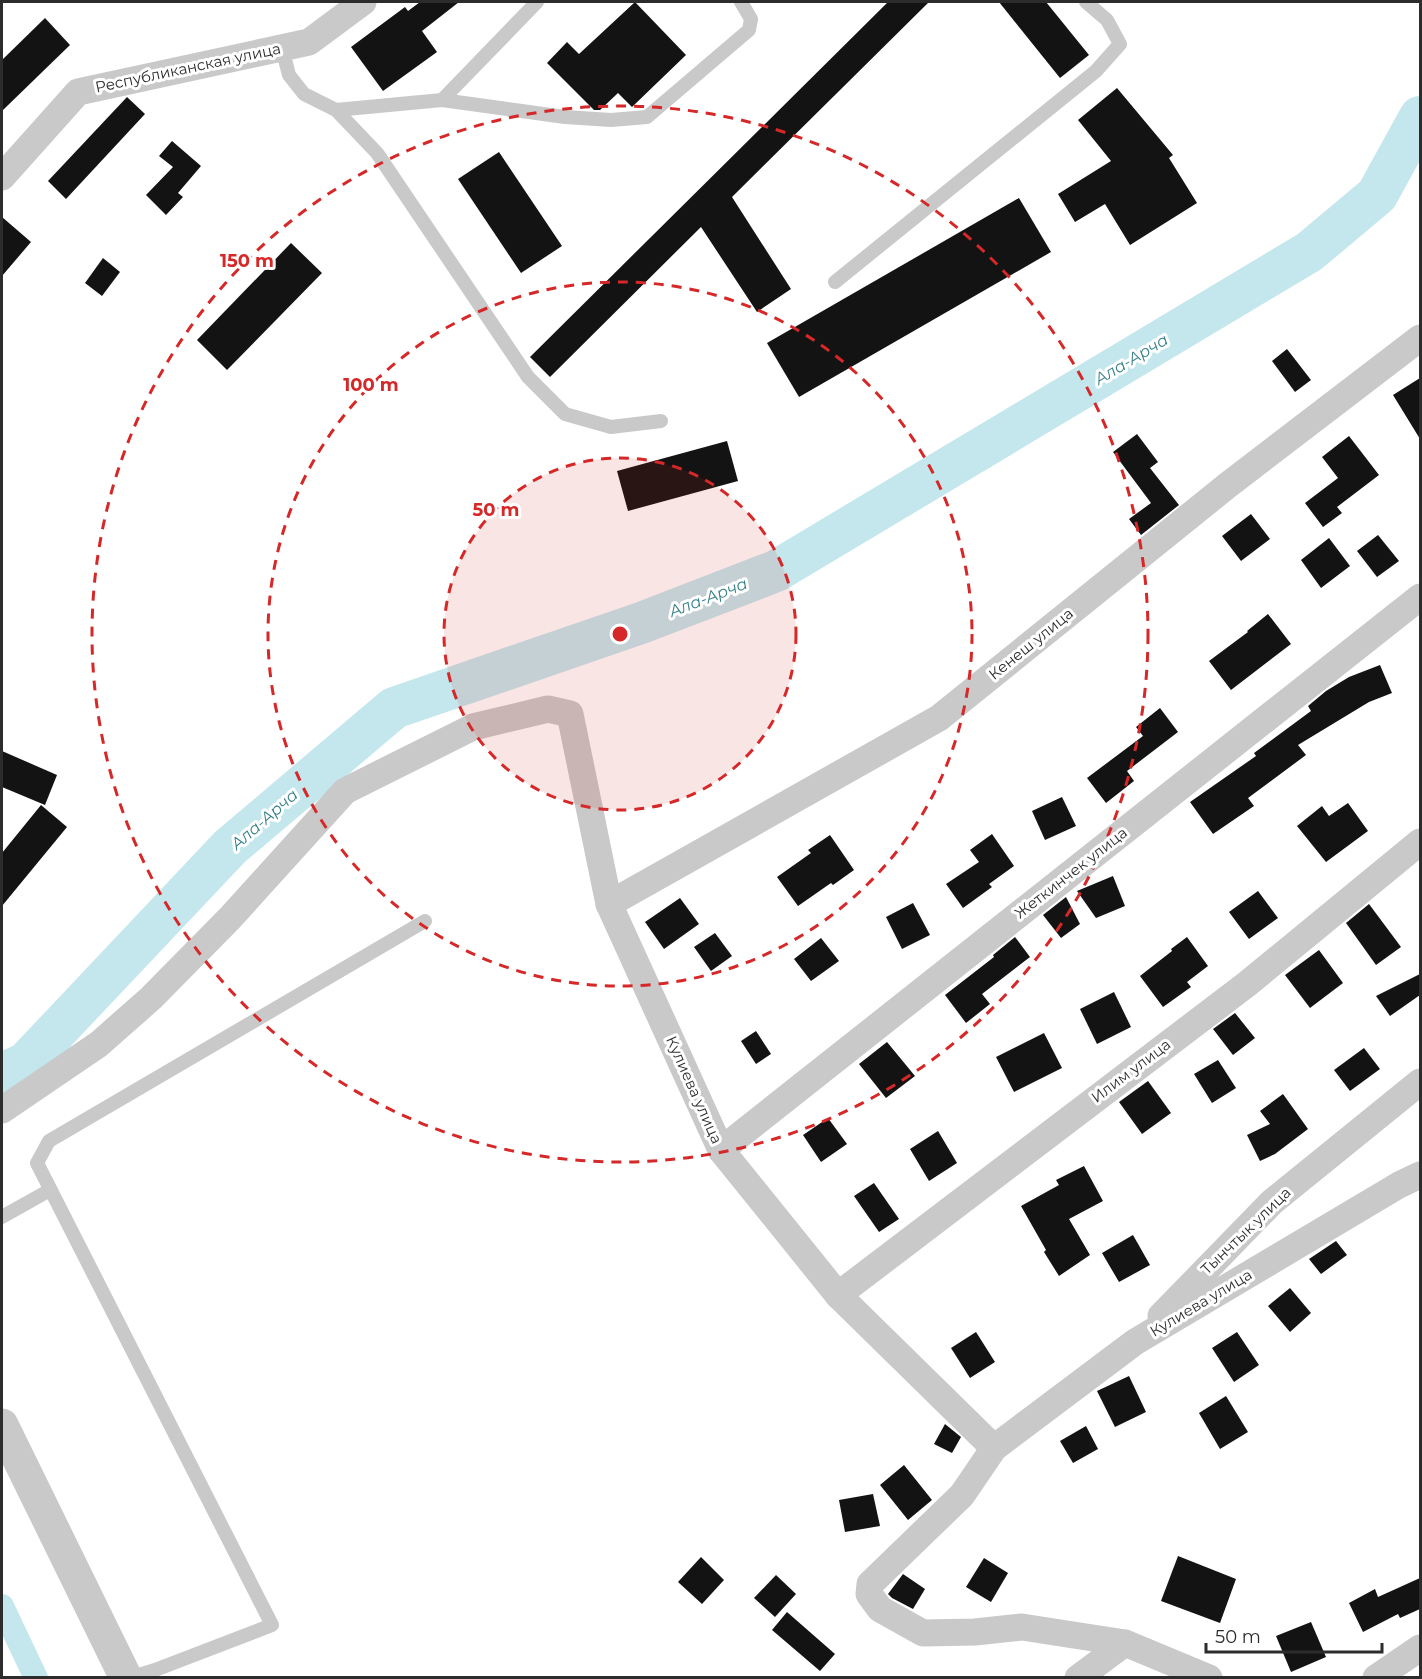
<svg xmlns="http://www.w3.org/2000/svg" width="1422" height="1679" viewBox="0 0 1422 1679" font-family="Montserrat,sans-serif">
<rect width="100%" height="100%" fill="#fff"/>
<g fill="none" stroke-linecap="round" stroke-linejoin="round">
<path stroke="#c3e7ec" stroke-width="24" d="M 2,1606 L 36,1678"/>
<path stroke="#c3e7ec" stroke-width="42" d="M 2,1074 L 26,1063 L 230,847 L 394,708 L 641,623 L 776,571 L 1309,252 L 1377,195 L 1420,117"/>
</g>
<g fill="#131313">
<path d="M 420,2 L 459,2 L 422,31 L 437,52 L 383,91 L 351,47 L 405,7 L 408,11 Z"/>
<path d="M 635,2 L 686,55 L 632,107 L 618,93 L 600,110 L 594,110 L 547,63 L 567,42 L 579,54 Z"/>
<path d="M 888,2 L 929,2 L 732,197 L 791,289 L 757,312 L 701,227 L 550,377 L 530,357 Z"/>
<path d="M 999,2 L 1046,2 L 1089,55 L 1060,78 Z"/>
<path d="M 45,18 L 70,45 L 2,111 L 2,60 Z"/>
<path d="M 1117,88 L 1173,155 L 1169,158 L 1197,203 L 1130,245 L 1105,204 L 1075,222 L 1058,194 L 1111,161 L 1078,120 Z"/>
<path d="M 127,97 L 145,114 L 66,199 L 48,181 Z"/>
<path d="M 172,141 L 201,166 L 178,193 L 183,197 L 166,215 L 146,195 L 173,167 L 159,156 Z"/>
<path d="M 499,152 L 562,246 L 521,273 L 458,179 Z"/>
<path d="M 1019,198 L 1051,252 L 799,397 L 767,343 Z"/>
<path d="M 2,217 L 31,242 L 2,276 Z"/>
<path d="M 291,243 L 322,273 L 227,370 L 197,340 Z"/>
<path d="M 103,258 L 120,272 L 102,296 L 85,283 Z"/>
<path d="M 1287,349 L 1311,380 L 1295,392 L 1272,361 Z"/>
<path d="M 1420,378 L 1420,439 L 1393,395 Z"/>
<path d="M 1137,434 L 1158,462 L 1150,468 L 1179,505 L 1141,535 L 1129,519 L 1151,503 L 1113,452 Z"/>
<path d="M 1349,436 L 1379,475 L 1337,507 L 1342,513 L 1323,527 L 1305,503 L 1338,478 L 1322,457 Z"/>
<path d="M 727,441 L 738,481 L 628,511 L 617,471 Z"/>
<path d="M 1251,514 L 1270,539 L 1241,561 L 1222,536 Z"/>
<path d="M 1378,535 L 1399,561 L 1377,577 L 1357,551 Z"/>
<path d="M 1329,538 L 1350,566 L 1321,588 L 1301,560 Z"/>
<path d="M 1268,614 L 1291,644 L 1231,690 L 1209,661 L 1248,632 L 1247,631 Z"/>
<path d="M 1380,665 L 1392,693 L 1369,702 L 1298,745 L 1306,755 L 1248,798 L 1254,806 L 1213,834 L 1190,802 L 1256,756 L 1254,753 L 1311,711 L 1308,706 L 1326,691 L 1349,677 Z"/>
<path d="M 1160,708 L 1178,732 L 1127,771 L 1134,781 L 1106,803 L 1087,778 L 1143,736 L 1136,727 Z"/>
<path d="M 2,751 L 57,775 L 45,805 L 2,787 Z"/>
<path d="M 1062,797 L 1076,826 L 1045,840 L 1032,811 Z"/>
<path d="M 1348,803 L 1368,831 L 1326,862 L 1297,826 L 1322,806 L 1329,816 Z"/>
<path d="M 41,805 L 67,827 L 2,906 L 2,853 Z"/>
<path d="M 992,834 L 1014,866 L 989,884 L 992,887 L 963,908 L 946,884 L 979,862 L 970,850 Z"/>
<path d="M 830,835 L 854,870 L 833,885 L 831,883 L 798,906 L 777,877 L 811,853 L 808,850 Z"/>
<path d="M 1113,876 L 1125,906 L 1096,918 L 1077,891 Z"/>
<path d="M 1258,891 L 1278,918 L 1249,939 L 1229,912 Z"/>
<path d="M 1066,897 L 1080,924 L 1061,938 L 1043,915 Z"/>
<path d="M 680,898 L 699,924 L 664,949 L 645,922 Z"/>
<path d="M 913,903 L 930,935 L 902,949 L 886,917 Z"/>
<path d="M 1369,904 L 1401,947 L 1376,965 L 1346,923 Z"/>
<path d="M 715,933 L 732,956 L 711,971 L 694,947 Z"/>
<path d="M 1015,937 L 1030,957 L 982,994 L 990,1004 L 966,1023 L 945,995 L 994,957 L 993,955 Z"/>
<path d="M 1187,937 L 1208,966 L 1187,982 L 1191,987 L 1163,1007 L 1140,976 L 1172,951 L 1171,949 Z"/>
<path d="M 821,938 L 839,961 L 811,981 L 794,959 Z"/>
<path d="M 1319,950 L 1343,983 L 1310,1008 L 1285,975 Z"/>
<path d="M 1420,974 L 1420,995 L 1390,1016 L 1376,996 Z"/>
<path d="M 1114,992 L 1131,1027 L 1097,1044 L 1080,1009 Z"/>
<path d="M 1235,1013 L 1255,1038 L 1233,1055 L 1213,1029 Z"/>
<path d="M 756,1031 L 771,1054 L 756,1064 L 741,1041 Z"/>
<path d="M 1044,1033 L 1062,1068 L 1014,1092 L 996,1057 Z"/>
<path d="M 887,1042 L 915,1076 L 886,1098 L 859,1064 Z"/>
<path d="M 1364,1048 L 1380,1069 L 1350,1091 L 1334,1070 Z"/>
<path d="M 1218,1060 L 1236,1088 L 1212,1103 L 1194,1074 Z"/>
<path d="M 1148,1081 L 1171,1113 L 1142,1134 L 1119,1102 Z"/>
<path d="M 1283,1094 L 1308,1129 L 1275,1154 L 1260,1161 L 1247,1135 L 1270,1124 L 1260,1111 Z"/>
<path d="M 828,1118 L 847,1144 L 821,1162 L 803,1135 Z"/>
<path d="M 938,1131 L 957,1163 L 929,1181 L 910,1149 Z"/>
<path d="M 1084,1166 L 1103,1201 L 1069,1219 L 1090,1255 L 1059,1276 L 1044,1252 L 1046,1250 L 1021,1206 L 1059,1185 L 1056,1180 Z"/>
<path d="M 874,1183 L 899,1219 L 879,1232 L 854,1196 Z"/>
<path d="M 1133,1235 L 1150,1265 L 1119,1282 L 1102,1253 Z"/>
<path d="M 1336,1241 L 1347,1255 L 1321,1274 L 1309,1259 Z"/>
<path d="M 1290,1288 L 1311,1313 L 1290,1332 L 1268,1306 Z"/>
<path d="M 976,1332 L 995,1362 L 970,1378 L 951,1348 Z"/>
<path d="M 1237,1332 L 1259,1365 L 1234,1382 L 1212,1348 Z"/>
<path d="M 1129,1376 L 1146,1412 L 1115,1427 L 1097,1391 Z"/>
<path d="M 1226,1396 L 1248,1432 L 1220,1449 L 1199,1413 Z"/>
<path d="M 945,1424 L 961,1437 L 952,1453 L 934,1444 Z"/>
<path d="M 1086,1426 L 1098,1449 L 1073,1463 L 1060,1441 Z"/>
<path d="M 904,1465 L 932,1500 L 908,1520 L 880,1485 Z"/>
<path d="M 873,1494 L 880,1526 L 845,1532 L 839,1500 Z"/>
<path d="M 1178,1556 L 1236,1579 L 1220,1623 L 1161,1601 Z"/>
<path d="M 701,1557 L 724,1580 L 702,1604 L 678,1582 Z"/>
<path d="M 984,1558 L 1008,1573 L 991,1602 L 966,1587 Z"/>
<path d="M 903,1574 L 925,1589 L 913,1609 L 892,1598 L 888,1594 Z"/>
<path d="M 776,1575 L 796,1594 L 775,1617 L 754,1598 Z"/>
<path d="M 1420,1578 L 1420,1609 L 1400,1618 L 1398,1614 L 1363,1632 L 1349,1603 L 1375,1589 L 1378,1597 Z"/>
<path d="M 787,1612 L 835,1654 L 820,1671 L 772,1630 Z"/>
<path d="M 1311,1622 L 1326,1657 L 1291,1672 L 1276,1636 Z"/>
</g>
<g fill="none" stroke-linecap="round" stroke-linejoin="round">
<g stroke="#c9c9c9" stroke-width="14">
<path d="M 282,48 L 289,75 L 304,94 L 336,110 L 442,100 L 565,117 L 611,120 L 647,117 L 749,30 L 751,19 L 741,2"/>
<path d="M 442,100 L 537,2"/>
<path d="M 336,110 L 377,153 L 528,377 L 565,414 L 611,427 L 661,421"/>
<path d="M 835,282 L 1096,71 L 1120,44 L 1107,20 L 1086,2"/>
<path d="M 2,1217 L 50,1190"/>
<path d="M 129,1678 L 155,1670 L 272,1625 L 37,1163 L 49,1141 L 425,921"/>
</g>
<g stroke="#c9c9c9" stroke-width="27">
<path d="M 2,177 L 78,92 L 309,42 L 363,2"/>
<path d="M 609,904 L 939,718 L 1228,485 L 1420,338"/>
<path d="M 2,1110 L 99,1044 L 151,998 L 230,918 L 345,791 L 473,727 L 548,709 L 570,714 L 609,904 L 721,1150 L 838,1295 L 994,1448"/>
<path d="M 721,1150 L 1420,597"/>
<path d="M 838,1295 L 1247,984 L 1420,842"/>
<path d="M 1161,1316 L 1272,1202 L 1420,1082"/>
<path d="M 1078,1678 L 1125,1643"/>
<path d="M 1209,1678 L 1125,1643 L 1022,1627 L 975,1632 L 923,1633 L 880,1609 L 869,1594 L 870,1584 L 962,1495 L 994,1448 L 1135,1342 L 1399,1185 L 1420,1175"/>
<path d="M 1376,1678 L 1420,1648"/>
</g>
<path stroke="#c9c9c9" stroke-width="33" d="M 2,1425 L 126,1678"/>
</g>
<circle cx="620" cy="634" r="176" fill="#d62828" fill-opacity=".12"/>
<g fill="none" stroke="#d62828" stroke-width="3" stroke-dasharray="10 8">
<circle cx="620" cy="634" r="176"/>
<circle cx="620" cy="634" r="352"/>
<circle cx="620" cy="634" r="528"/>
</g>
<g text-anchor="middle" stroke-width="6" stroke-linejoin="round" paint-order="stroke">
<g font-size="15" fill="#2c2c2c" stroke="#fff">
<text transform="translate(188 68) rotate(-12)" y="5">Республиканская улица</text>
<text transform="translate(1031 644) rotate(-39)" y="5">Кенеш улица</text>
<text transform="translate(1071 873) rotate(-38)" y="5">Жеткинчек улица</text>
<text transform="translate(1131 1071) rotate(-37)" y="5">Илим улица</text>
<text transform="translate(694 1090) rotate(66)" y="5">Кулиева улица</text>
<text transform="translate(1246 1231) rotate(-44)" y="5">Тынчтык улица</text>
<text transform="translate(1201 1303) rotate(-31)" y="5">Кулиева улица</text>
</g>
<g font-size="16" font-style="italic" fill="#36808a" stroke="#fff">
<text transform="translate(1131 359) rotate(-31)" y="6">Ала-Арча</text>
<text transform="translate(708 597) rotate(-21)" y="6">Ала-Арча</text>
<text transform="translate(264 819) rotate(-41)" y="6">Ала-Арча</text>
</g>
</g>
<circle cx="620" cy="634" r="9" fill="#d62828" stroke="#fff" stroke-width="3"/>
<g font-size="18" text-anchor="middle" font-weight="bold" fill="#d62828" stroke="#fff" stroke-width="6" stroke-linejoin="round" paint-order="stroke">
<text x="247" y="267">150 m</text>
<text x="371" y="391">100 m</text>
<text x="496" y="516">50 m</text>
</g>
<rect width="1422" height="1679" fill="none" stroke="#2c2c2c" stroke-width="6"/>
<path d="M1206 1643v9h176v-9" fill="none" stroke="#2c2c2c" stroke-width="3"/>
<text x="1215" y="1643" font-size="18" fill="#2c2c2c" stroke="#ffffff" stroke-width="4.5" paint-order="stroke">50 m</text>
</svg>
